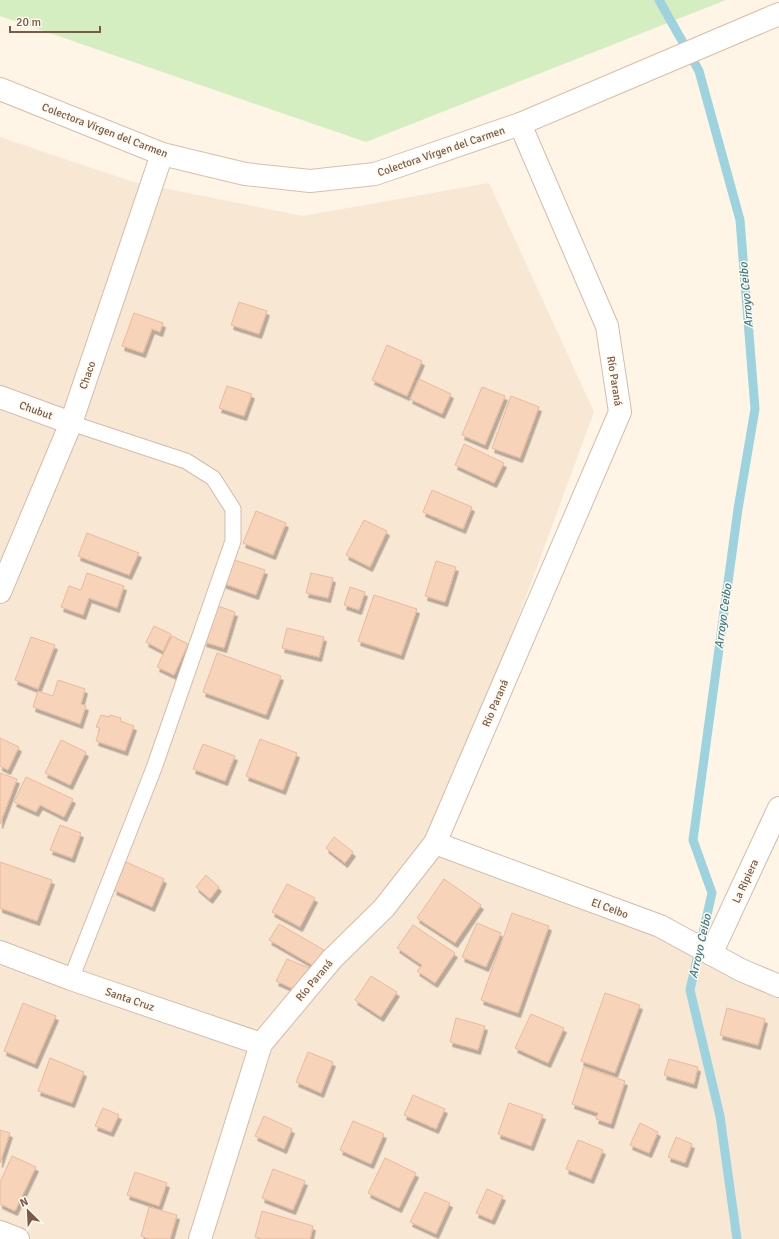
<svg xmlns="http://www.w3.org/2000/svg" width="779" height="1239" viewBox="0 0 779 1239" font-family="Signika,sans-serif">
<defs>
<filter id="shadow"><feDropShadow dx="2.5" dy="4.5" stdDeviation="0" flood-color="#0004"/></filter>
</defs>
<rect width="100%" height="100%" fill="#fff5e6"/>
<path fill="#f7e7d3" d="M 0,137 L 133,182 L 303,216 L 489,183 L 594,412 L 435,843 L 779,990 L 779,1239 L 0,1239 Z"/>
<path fill="#d4eec2" d="M 0,0 L 726,0 L 366,142 L 0,16 Z"/>
<g fill="none" stroke-linecap="round" stroke-linejoin="round">
<path stroke="#9cd3de" stroke-width="9" d="M 659,0 L 699,71 L 740,220 L 755,409 L 738,509 L 693,840 L 712,893 L 690,990 L 720,1116 L 737,1239"/>
</g>
<g fill="#f7d3ba" stroke="#ecb999" filter="url(#shadow)">
<path d="M 239,302 L 267,311 L 259,334 L 231,325 Z"/>
<path d="M 134,313 L 163,323 L 160,332 L 152,329 L 143,353 L 122,346 Z"/>
<path d="M 387,345 L 422,361 L 407,396 L 372,380 Z"/>
<path d="M 419,379 L 451,394 L 442,414 L 410,399 Z"/>
<path d="M 227,386 L 252,394 L 244,416 L 219,408 Z"/>
<path d="M 482,387 L 505,396 L 485,445 L 462,435 Z"/>
<path d="M 511,396 L 539,407 L 520,458 L 492,448 Z"/>
<path d="M 464,444 L 504,463 L 494,483 L 455,465 Z"/>
<path d="M 432,490 L 472,507 L 463,529 L 423,512 Z"/>
<path d="M 256,511 L 286,523 L 273,555 L 243,543 Z"/>
<path d="M 364,520 L 387,531 L 370,567 L 346,555 Z"/>
<path d="M 87,533 L 139,553 L 129,575 L 78,556 Z"/>
<path d="M 231,559 L 265,570 L 256,595 L 222,583 Z"/>
<path d="M 436,561 L 456,567 L 445,602 L 425,596 Z"/>
<path d="M 87,573 L 124,586 L 117,608 L 89,598 L 83,615 L 61,607 L 69,586 L 81,590 Z"/>
<path d="M 311,573 L 333,578 L 328,598 L 306,593 Z"/>
<path d="M 350,587 L 365,592 L 359,610 L 344,605 Z"/>
<path d="M 374,595 L 417,609 L 401,655 L 358,641 Z"/>
<path d="M 215,605 L 235,612 L 224,648 L 204,642 Z"/>
<path d="M 154,626 L 171,634 L 163,651 L 146,642 Z"/>
<path d="M 287,628 L 324,637 L 319,657 L 282,648 Z"/>
<path d="M 172,636 L 188,644 L 174,675 L 157,667 Z"/>
<path d="M 31,637 L 55,645 L 38,689 L 15,680 Z"/>
<path d="M 217,653 L 281,676 L 266,715 L 203,692 Z"/>
<path d="M 58,680 L 85,689 L 81,704 L 86,706 L 80,724 L 33,707 L 38,691 L 53,696 Z"/>
<path d="M 101,715 L 109,717 L 110,715 L 121,718 L 120,721 L 134,726 L 125,751 L 96,741 L 100,728 L 96,727 Z"/>
<path d="M 0,738 L 19,747 L 8,770 L 0,766 Z"/>
<path d="M 260,739 L 297,753 L 283,790 L 246,776 Z"/>
<path d="M 61,740 L 86,752 L 70,785 L 45,773 Z"/>
<path d="M 203,744 L 235,756 L 225,781 L 193,769 Z"/>
<path d="M 0,773 L 17,779 L 0,824 Z"/>
<path d="M 26,777 L 73,799 L 64,817 L 40,805 L 36,812 L 14,802 Z"/>
<path d="M 60,825 L 81,833 L 72,858 L 50,850 Z"/>
<path d="M 334,837 L 353,852 L 345,863 L 326,848 Z"/>
<path d="M 0,862 L 52,880 L 37,921 L 0,908 Z"/>
<path d="M 126,862 L 164,879 L 152,907 L 114,890 Z"/>
<path d="M 206,875 L 219,887 L 210,899 L 196,887 Z"/>
<path d="M 444,879 L 481,905 L 455,943 L 417,918 Z"/>
<path d="M 287,884 L 315,898 L 300,927 L 272,912 Z"/>
<path d="M 512,913 L 549,926 L 518,1013 L 481,1000 Z"/>
<path d="M 477,923 L 501,933 L 486,967 L 462,957 Z"/>
<path d="M 279,924 L 324,950 L 314,966 L 269,940 Z"/>
<path d="M 413,925 L 455,953 L 435,983 L 417,971 L 422,965 L 397,948 Z"/>
<path d="M 287,959 L 309,968 L 298,991 L 276,981 Z"/>
<path d="M 371,976 L 397,992 L 381,1017 L 355,1000 Z"/>
<path d="M 605,993 L 640,1005 L 615,1073 L 581,1061 Z"/>
<path d="M 23,1003 L 56,1016 L 35,1064 L 4,1051 Z"/>
<path d="M 727,1008 L 765,1019 L 758,1045 L 720,1035 Z"/>
<path d="M 531,1014 L 564,1028 L 548,1063 L 515,1048 Z"/>
<path d="M 456,1018 L 485,1026 L 478,1050 L 450,1042 Z"/>
<path d="M 308,1052 L 333,1062 L 321,1093 L 296,1082 Z"/>
<path d="M 50,1058 L 84,1072 L 72,1103 L 38,1091 Z"/>
<path d="M 669,1059 L 698,1067 L 694,1084 L 664,1075 Z"/>
<path d="M 584,1067 L 625,1081 L 611,1124 L 596,1119 L 598,1113 L 572,1104 Z"/>
<path d="M 413,1095 L 445,1109 L 436,1129 L 404,1115 Z"/>
<path d="M 509,1103 L 543,1115 L 531,1146 L 498,1134 Z"/>
<path d="M 103,1108 L 119,1115 L 111,1132 L 95,1126 Z"/>
<path d="M 264,1116 L 292,1129 L 284,1149 L 255,1136 Z"/>
<path d="M 353,1121 L 384,1134 L 371,1164 L 340,1150 Z"/>
<path d="M 640,1123 L 658,1132 L 649,1153 L 630,1145 Z"/>
<path d="M 0,1130 L 10,1133 L 0,1163 Z"/>
<path d="M 676,1137 L 692,1144 L 685,1163 L 668,1157 Z"/>
<path d="M 578,1140 L 603,1150 L 591,1179 L 566,1169 Z"/>
<path d="M 12,1156 L 36,1167 L 15,1211 L 0,1204 L 0,1182 Z"/>
<path d="M 385,1158 L 416,1173 L 399,1208 L 368,1193 Z"/>
<path d="M 273,1169 L 305,1181 L 293,1210 L 262,1198 Z"/>
<path d="M 135,1172 L 167,1183 L 159,1206 L 127,1195 Z"/>
<path d="M 487,1189 L 503,1196 L 492,1220 L 476,1213 Z"/>
<path d="M 425,1192 L 450,1203 L 436,1234 L 410,1222 Z"/>
<path d="M 149,1207 L 177,1215 L 170,1239 L 149,1239 L 141,1236 Z"/>
<path d="M 262,1211 L 313,1226 L 310,1239 L 262,1239 L 255,1237 Z"/>
</g>
<g fill="none" stroke-linecap="round" stroke-linejoin="round">
<g stroke="#d3bcaa" stroke-width="17">
<path id="lane" d="M 71,979 L 154,768 L 233,541 L 233,509 L 213,478 L 186,461 L 71,423"/>
</g>
<g stroke="#d3bcaa" stroke-width="24">
<g id="street">
<path d="M 0,397 L 71,423"/>
<path d="M 0,592 L 71,423 L 162,154"/>
<path d="M 435,843 L 660,926 L 741,970 L 779,986"/>
<path d="M 0,952 L 71,979 L 261,1044"/>
<path d="M 711,954 L 779,808"/>
<path d="M 0,1232 L 18,1239"/>
<path d="M 200,1239 L 261,1044 L 332,959 L 384,908 L 435,843 L 620,412 L 607,326 L 520,124"/>
</g>
</g>
<g stroke="#d9bfa9" stroke-width="24">
<path id="secondary" d="M 0,89 L 162,154 L 245,174 L 310,181 L 375,174 L 520,124 L 779,14"/>
</g>
<use href="#lane" stroke="#fff" stroke-width="15"/>
<use href="#street" stroke="#fff" stroke-width="22"/>
<use href="#secondary" stroke="#fff" stroke-width="22"/>
</g>
<g text-anchor="middle" stroke-width="3" stroke-linejoin="round" paint-order="stroke">
<g font-size="11" fill="#7c5a47" stroke="#fff9ee">
<text transform="translate(105 130) rotate(21)" y="4">Colectora Vírgen del Carmen</text>
<text transform="translate(441 151) rotate(-19)" y="4">Colectora Vírgen del Carmen</text>
<text transform="translate(87 375) rotate(-71)" y="4">Chaco</text>
<text transform="translate(615 381) rotate(81)" y="4">Río Paraná</text>
<text transform="translate(36 410) rotate(20)" y="4">Chubut</text>
<text transform="translate(495 703) rotate(-67)" y="4">Río Paraná</text>
<text transform="translate(745 881) rotate(-65)" y="4">La Ripiera</text>
<text transform="translate(610 908) rotate(20)" y="4">El Ceibo</text>
<text transform="translate(314 980) rotate(-50)" y="4">Río Paraná</text>
<text transform="translate(130 999) rotate(19)" y="4">Santa Cruz</text>
</g>
<g font-size="12" font-style="italic" fill="#3b7c8a" stroke="#fff9ee">
<text transform="translate(746 295) rotate(-95)" y="4">Arroyo Ceibo</text>
<text transform="translate(723 616) rotate(-82)" y="4">Arroyo Ceibo</text>
<text transform="translate(700 946) rotate(-77)" y="4">Arroyo Ceibo</text>
</g>
</g>
<g transform="translate(28 1211) rotate(336)" stroke="#fff9ee" stroke-width="3" paint-order="stroke">
<path d="M0-3L7 15L0 10L-7 15Z" fill="#7c5a47"/>
<text y="-6" font-size="11" font-weight="bold" text-anchor="middle" fill="#7c5a47">N</text>
</g>
<path d="M10 26v6h90v-6" fill="none" stroke="#7c5a47" stroke-width="2"/>
<text x="16" y="26" font-size="12" fill="#7c5a47" stroke="#fff9ee" stroke-width="3" paint-order="stroke">20 m</text>
</svg>
